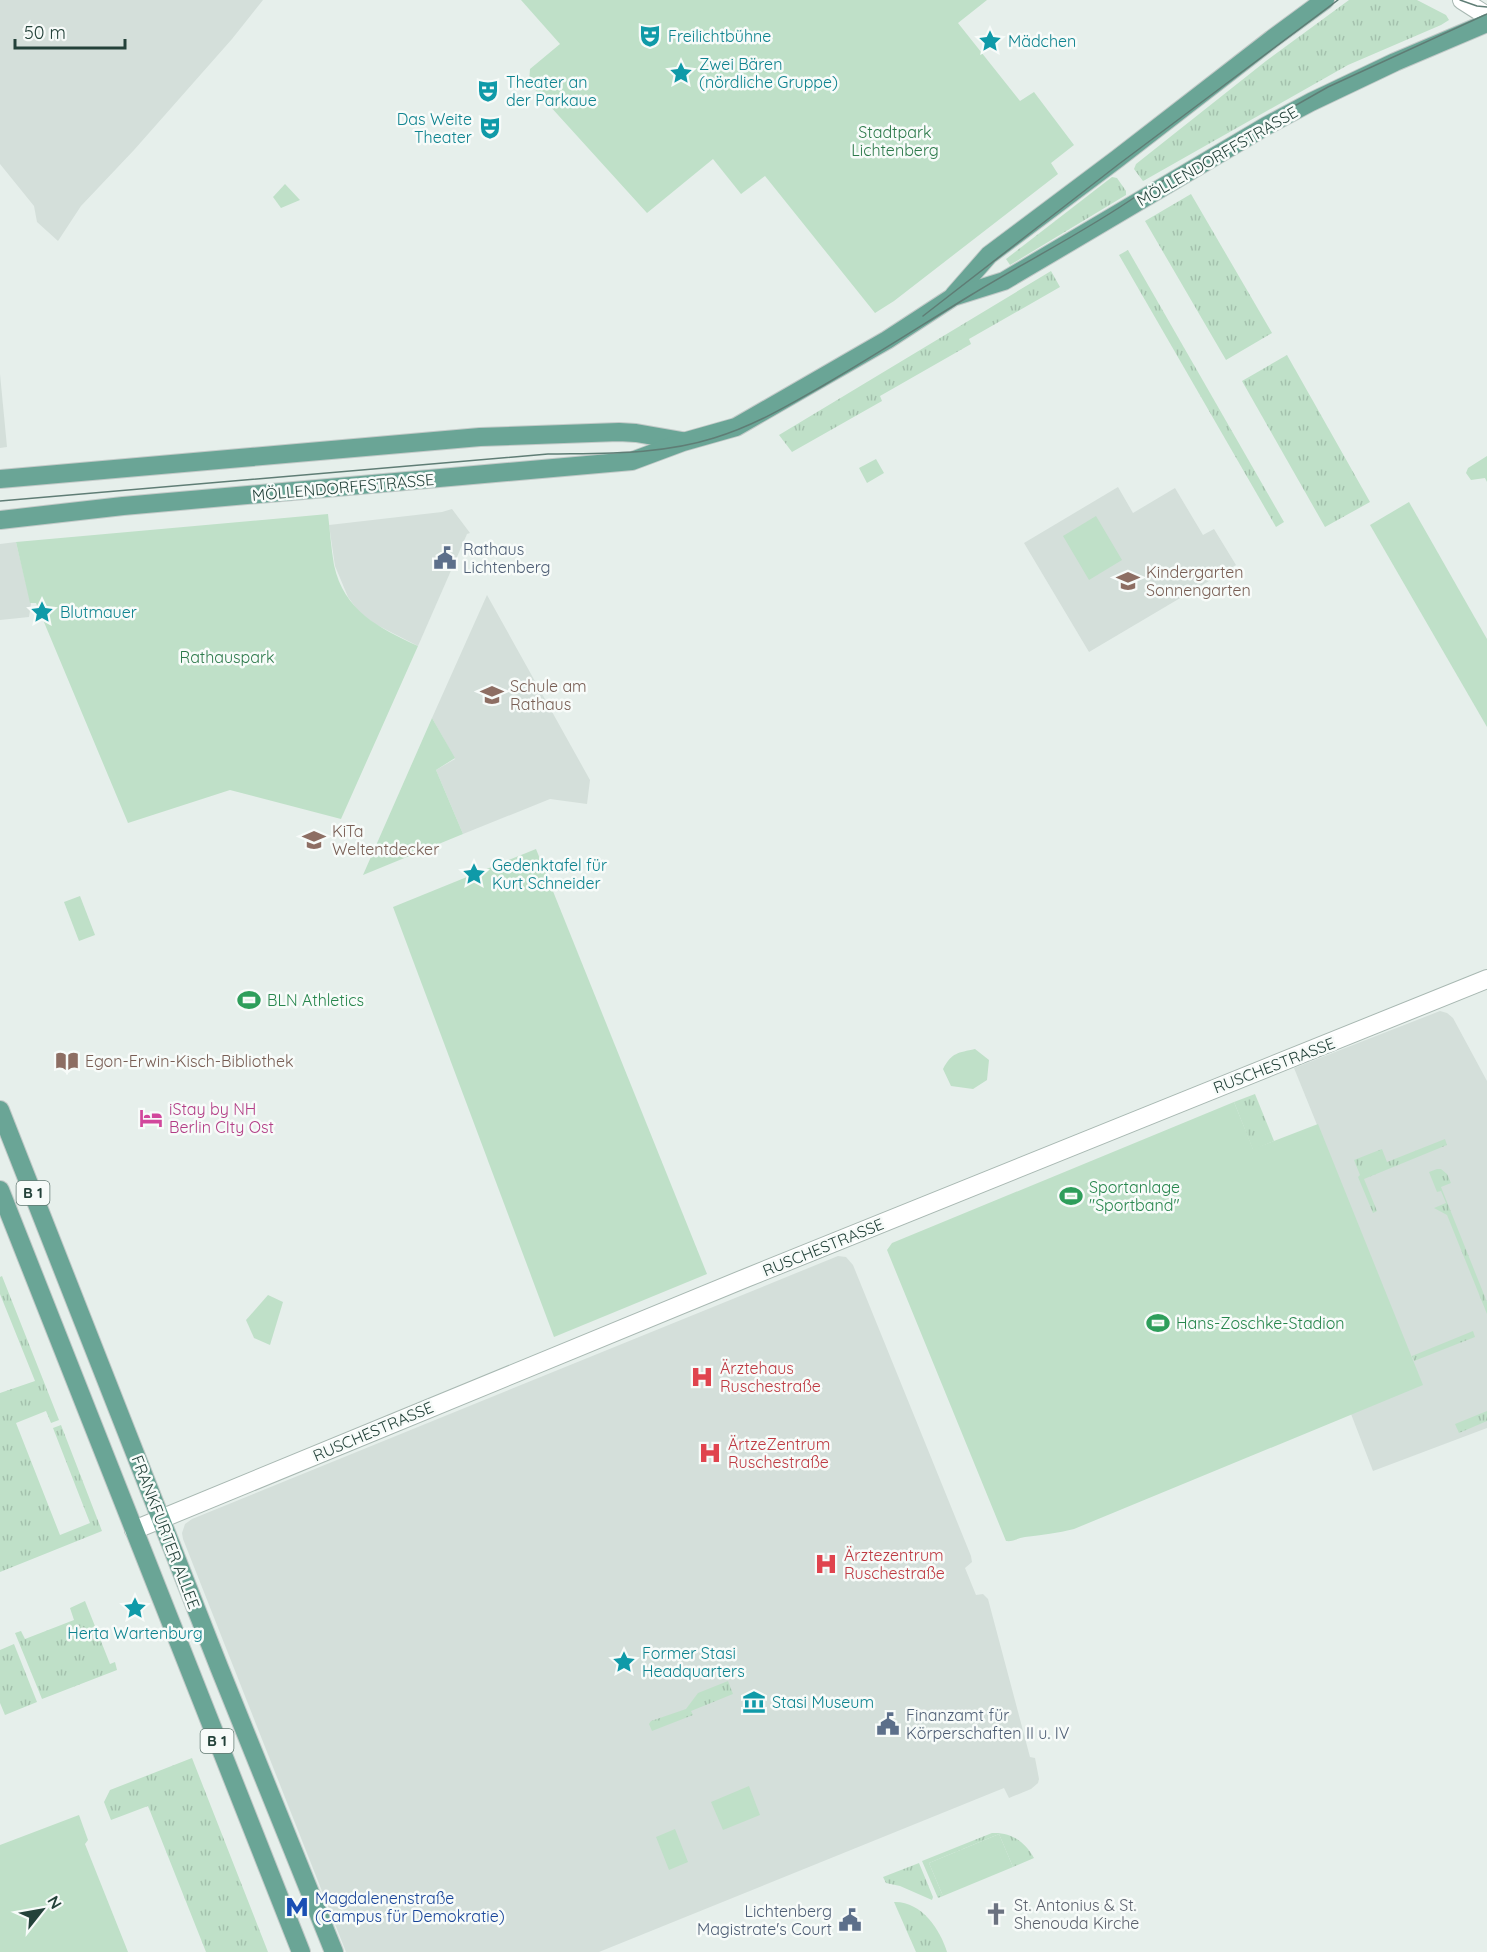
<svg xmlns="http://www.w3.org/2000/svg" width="1487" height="1952" viewBox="0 0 1487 1952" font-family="Quicksand,sans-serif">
<defs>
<pattern id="grass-tufts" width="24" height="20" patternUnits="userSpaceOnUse" patternTransform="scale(1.5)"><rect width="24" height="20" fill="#bfe0c8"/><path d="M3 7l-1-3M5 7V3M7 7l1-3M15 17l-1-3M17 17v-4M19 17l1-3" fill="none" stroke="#a4c1ad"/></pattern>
</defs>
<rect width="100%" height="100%" fill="#e6efeb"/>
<g fill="#d4dfda">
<path d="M 0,0 L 263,0 L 232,39 L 134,150 L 81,206 L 58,241 L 37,222 L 34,206 L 0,164 Z"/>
<path d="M 0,374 L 7,447 L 0,448 Z"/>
<path d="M 1118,487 L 1133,513 L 1175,488 L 1203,535 L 1214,529 L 1236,565 L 1089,652 L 1024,543 Z"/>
<path d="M 452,509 L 470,533 L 467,534 L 418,646 L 375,624 L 359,612 L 348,597 L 335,566 L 329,525 L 442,512 Z"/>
<path d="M 16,542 L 31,604 L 29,617 L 0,620 L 0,544 Z"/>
<path d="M 487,595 L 590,780 L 587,804 L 550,799 L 463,834 L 436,770 L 455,759 L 432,718 Z"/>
<path d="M 1440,1011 L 1447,1013 L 1453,1018 L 1487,1081 L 1487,1428 L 1373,1471 L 1351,1414 L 1422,1384 L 1294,1068 Z"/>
<path d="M 838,1256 L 846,1257 L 853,1265 L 971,1556 L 972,1562 L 965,1568 L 976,1595 L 983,1594 L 988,1599 L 1030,1757 L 1035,1758 L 1039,1779 L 1038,1783 L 1031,1789 L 1009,1798 L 1004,1788 L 599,1952 L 346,1952 L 183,1539 L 182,1533 L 185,1524 L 192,1519 Z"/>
</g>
<g fill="url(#grass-tufts)">
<path d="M 1349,0 L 1417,0 L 1446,15 L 1449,20 L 1441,25 L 1348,65 L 1145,180 L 1143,181 L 1134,169 L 1136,164 L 1266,61 Z"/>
<path d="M 1112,177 L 1117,178 L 1126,191 L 1126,195 L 1010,265 L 1006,259 Z"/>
<path d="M 1191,194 L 1272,333 L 1226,360 L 1145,221 Z"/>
<path d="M 1128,250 L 1284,522 L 1276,527 L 1119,255 Z"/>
<path d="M 1051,271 L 1060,287 L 969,339 L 971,344 L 880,396 L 882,401 L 792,452 L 779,435 Z"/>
<path d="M 1287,355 L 1370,502 L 1325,527 L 1242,381 Z"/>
<path d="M 1255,1094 L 1274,1141 L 1253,1150 L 1234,1102 Z"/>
<path d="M 1445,1139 L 1447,1145 L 1364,1179 L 1377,1211 L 1373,1213 L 1358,1177 L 1360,1175 L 1354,1160 L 1382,1149 L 1387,1162 Z"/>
<path d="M 1437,1169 L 1441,1169 L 1447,1174 L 1451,1183 L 1441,1187 L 1487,1302 L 1487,1314 L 1447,1215 L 1434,1208 L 1446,1203 L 1441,1191 L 1437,1192 L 1429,1172 Z"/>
<path d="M 2,1276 L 59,1420 L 51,1423 L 46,1411 L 16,1423 L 60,1535 L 90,1523 L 53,1428 L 61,1425 L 102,1531 L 0,1572 L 0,1393 L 35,1381 L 0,1294 L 0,1277 Z"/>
<path d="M 1473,1331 L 1475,1337 L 1414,1361 L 1412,1356 Z"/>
<path d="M 1487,1411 L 1487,1421 L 1459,1433 L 1455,1424 Z"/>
<path d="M 85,1601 L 110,1664 L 115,1662 L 117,1670 L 42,1699 L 15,1633 L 21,1631 L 25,1639 L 74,1620 L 70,1608 Z"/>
<path d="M 14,1644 L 37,1702 L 5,1715 L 0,1703 L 0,1650 Z"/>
<path d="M 728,1681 L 733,1694 L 691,1711 L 693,1715 L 652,1731 L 649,1724 L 651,1721 L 686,1709 L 698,1693 Z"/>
<path d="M 192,1758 L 268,1952 L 206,1952 L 148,1806 L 111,1820 L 104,1802 L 110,1790 Z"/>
<path d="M 992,1833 C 1012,1832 1025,1842 1034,1858 L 1013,1867 L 999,1834 L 929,1863 L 943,1896 L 938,1898 L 922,1861 Z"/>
<path d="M 919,1863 L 933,1897 L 932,1900 L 900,1886 L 886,1883 L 883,1877 Z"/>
<path d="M 894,1902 C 921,1901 940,1929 947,1952 L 916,1952 Z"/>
</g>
<g fill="#bfe0c8">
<path d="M 521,0 L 987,0 L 958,23 L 1020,101 L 1034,92 L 1074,145 L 1051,163 L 1058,174 L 894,301 L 875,313 L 765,176 L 741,194 L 713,159 L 647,213 L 529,83 L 530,69 L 560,44 Z"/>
<path d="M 285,184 L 300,200 L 281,208 L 273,197 Z"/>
<path d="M 1487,456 L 1487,482 L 1485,478 L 1471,480 L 1466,473 L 1468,468 Z"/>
<path d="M 876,459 L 884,473 L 867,483 L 859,468 Z"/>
<path d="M 1409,502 L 1487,639 L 1487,727 L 1370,525 Z"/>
<path d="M 328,514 C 330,531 331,548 334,565 C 344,611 379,628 418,646 L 341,819 L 230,790 L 128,823 L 36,603 L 30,603 L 16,542 Z"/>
<path d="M 1096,516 L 1122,560 L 1089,580 L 1063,536 Z"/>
<path d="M 432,718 L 455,758 L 436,770 L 463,834 L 363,875 Z"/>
<path d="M 536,849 L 707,1274 L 554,1337 L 393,907 Z"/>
<path d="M 80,896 L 95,935 L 79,941 L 64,902 Z"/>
<path d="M 975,1049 L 989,1060 L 987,1080 L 973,1089 L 951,1086 L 943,1069 C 952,1052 958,1053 975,1049 Z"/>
<path d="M 1234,1102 L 1253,1149 L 1318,1124 L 1423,1385 L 1074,1529 C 1058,1533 1042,1535 1025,1537 C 1018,1538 1013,1542 1006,1541 L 887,1250 L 892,1243 Z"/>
<path d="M 268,1295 L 283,1302 L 270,1345 L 254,1338 L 246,1320 Z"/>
<path d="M 749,1786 L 760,1815 L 723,1830 L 711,1802 Z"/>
<path d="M 79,1815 L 88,1840 L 85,1844 L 128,1952 L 0,1952 L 0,1845 Z"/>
<path d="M 675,1829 L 688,1862 L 669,1870 L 656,1837 Z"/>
<path d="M 999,1834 L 1013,1867 L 943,1896 L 929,1863 Z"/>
</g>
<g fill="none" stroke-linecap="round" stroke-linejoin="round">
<g stroke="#a8b8b2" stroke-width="20">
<g id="minor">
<path d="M 1462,0 L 1487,16"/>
<path d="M 134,1530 L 746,1278 L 1487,979"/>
</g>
</g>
<g stroke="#c2cac8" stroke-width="20">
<g id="major">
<path d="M 954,295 L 989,255 L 1117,159 L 1272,39 L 1325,0"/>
<path d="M 0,479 L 480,437 L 619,432 L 636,433 L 682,441"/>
<path d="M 0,520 L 123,506 L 632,461 L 683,442 L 736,427 L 887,340 L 953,297 L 1004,281 L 1266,126 L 1311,102 L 1395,62 L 1487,23"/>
<path d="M 0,1110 L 219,1667 L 334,1952"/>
<path d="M 0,1190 L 301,1952"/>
</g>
</g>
<use href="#minor" stroke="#fff" stroke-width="18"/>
<use href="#major" stroke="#6aa596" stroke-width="18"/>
<g stroke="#5f7d75" stroke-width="1.5">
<path d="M 1460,0 L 1477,6 L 1487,7"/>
<path d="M 923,316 L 1119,164 L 1338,0"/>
<path d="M 0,501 L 548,454 C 604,453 660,455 714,438 C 754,426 789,405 824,385 C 874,356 922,325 971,295 C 1026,261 1085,232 1138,195 L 1328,87 L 1487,14"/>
</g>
</g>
<defs>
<g id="theatre-bare" transform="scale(1.8)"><path d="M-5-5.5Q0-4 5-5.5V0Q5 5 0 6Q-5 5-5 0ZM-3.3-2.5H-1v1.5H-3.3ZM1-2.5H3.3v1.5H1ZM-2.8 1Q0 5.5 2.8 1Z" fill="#0f9aa8" stroke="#f7fbf9" stroke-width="2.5" paint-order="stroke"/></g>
<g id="sight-bare" transform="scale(1.8)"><path d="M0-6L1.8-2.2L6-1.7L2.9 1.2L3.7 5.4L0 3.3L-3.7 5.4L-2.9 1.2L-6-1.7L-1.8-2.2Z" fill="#0f9aa8" stroke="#f7fbf9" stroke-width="2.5" paint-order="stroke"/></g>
<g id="civic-bare" transform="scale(1.8)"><path d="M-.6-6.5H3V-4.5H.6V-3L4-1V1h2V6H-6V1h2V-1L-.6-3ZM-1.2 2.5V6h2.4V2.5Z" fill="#5c6f8a" stroke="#f7fbf9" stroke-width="2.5" paint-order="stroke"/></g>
<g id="school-bare" transform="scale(1.8)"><path d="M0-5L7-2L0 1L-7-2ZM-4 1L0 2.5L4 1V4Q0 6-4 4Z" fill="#8d6e63" stroke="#f7fbf9" stroke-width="2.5" paint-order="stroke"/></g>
<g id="stadium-bare" transform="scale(1.8)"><path d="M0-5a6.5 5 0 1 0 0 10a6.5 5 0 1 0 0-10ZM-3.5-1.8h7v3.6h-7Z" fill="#2e9e5b" stroke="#f7fbf9" stroke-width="2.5" paint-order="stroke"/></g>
<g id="library-bare" transform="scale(1.8)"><path d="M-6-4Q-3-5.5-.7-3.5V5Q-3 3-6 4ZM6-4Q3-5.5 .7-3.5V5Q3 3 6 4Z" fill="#8d6e63" stroke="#f7fbf9" stroke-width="2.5" paint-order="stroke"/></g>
<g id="hotel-bare" transform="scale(1.8)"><path d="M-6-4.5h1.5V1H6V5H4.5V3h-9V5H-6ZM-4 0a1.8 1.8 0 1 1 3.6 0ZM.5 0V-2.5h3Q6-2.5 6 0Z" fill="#d1479c" stroke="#f7fbf9" stroke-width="2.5" paint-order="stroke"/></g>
<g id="hospital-bare" transform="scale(1.8)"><path d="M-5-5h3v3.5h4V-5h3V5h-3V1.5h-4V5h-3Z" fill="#e0444e" stroke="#f7fbf9" stroke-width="2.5" paint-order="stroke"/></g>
<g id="museum-bare" transform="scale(1.8)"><path d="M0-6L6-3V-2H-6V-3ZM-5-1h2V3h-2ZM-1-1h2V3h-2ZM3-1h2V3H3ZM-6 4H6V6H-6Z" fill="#0f9aa8" stroke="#f7fbf9" stroke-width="2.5" paint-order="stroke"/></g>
<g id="metro-bare" transform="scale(1.8)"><path d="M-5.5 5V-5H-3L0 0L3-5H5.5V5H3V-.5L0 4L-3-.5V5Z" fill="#1a4fb4" stroke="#f7fbf9" stroke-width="2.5" paint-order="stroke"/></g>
<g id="church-bare" transform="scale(1.8)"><path d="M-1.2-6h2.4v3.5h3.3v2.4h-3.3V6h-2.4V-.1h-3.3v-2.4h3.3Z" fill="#6b7280" stroke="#f7fbf9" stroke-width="2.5" paint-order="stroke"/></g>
</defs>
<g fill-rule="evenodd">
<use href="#theatre-bare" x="650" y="36"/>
<use href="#sight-bare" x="990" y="41"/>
<use href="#sight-bare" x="681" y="73"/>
<use href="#theatre-bare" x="488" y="91"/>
<use href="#theatre-bare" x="490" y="128"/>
<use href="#civic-bare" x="445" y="558"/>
<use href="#school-bare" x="1128" y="581"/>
<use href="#sight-bare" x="42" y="612"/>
<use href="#school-bare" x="492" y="695"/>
<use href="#school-bare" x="314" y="840"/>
<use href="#sight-bare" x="474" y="874"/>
<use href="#stadium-bare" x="249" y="1000"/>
<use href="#library-bare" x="67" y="1061"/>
<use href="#hotel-bare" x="151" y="1118"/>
<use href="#stadium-bare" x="1071" y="1196"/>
<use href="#stadium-bare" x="1158" y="1323"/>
<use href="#hospital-bare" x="702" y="1377"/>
<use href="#hospital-bare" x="710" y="1453"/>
<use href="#hospital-bare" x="826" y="1564"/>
<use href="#sight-bare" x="135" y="1608"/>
<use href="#sight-bare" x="624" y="1662"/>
<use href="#museum-bare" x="754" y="1702"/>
<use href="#civic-bare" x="888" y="1724"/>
<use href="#metro-bare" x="297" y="1907"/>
<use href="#church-bare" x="996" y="1914"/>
<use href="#civic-bare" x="850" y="1920"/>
</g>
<g text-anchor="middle" stroke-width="5" stroke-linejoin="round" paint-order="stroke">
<g fill="#f7fbf9" stroke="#637a73" stroke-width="1.5">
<rect x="16.5" y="1181" width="33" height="24" rx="4.5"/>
<rect x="200.5" y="1729" width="33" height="24" rx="4.5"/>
</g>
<g font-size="15" font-weight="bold" fill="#24423a">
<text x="33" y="1198">B 1</text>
<text x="217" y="1746">B 1</text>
</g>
<g font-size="16" fill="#0d838f" stroke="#f7fbf9" text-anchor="start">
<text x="668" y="42">Freilichtbühne</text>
<text x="1008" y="47">Mädchen</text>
<text x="699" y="70">Zwei Bären<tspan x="699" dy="18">(nördliche Gruppe)</tspan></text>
<text x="506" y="88">Theater an<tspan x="506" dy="18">der Parkaue</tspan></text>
<text x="472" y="125" text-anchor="end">Das Weite<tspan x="472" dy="18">Theater</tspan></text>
<text x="60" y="618">Blutmauer</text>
<text x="492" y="871">Gedenktafel für<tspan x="492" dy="18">Kurt Schneider</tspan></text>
<text x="135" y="1639" text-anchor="middle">Herta Wartenburg</text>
<text x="642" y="1659">Former Stasi<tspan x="642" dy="18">Headquarters</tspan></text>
<text x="772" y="1708">Stasi Museum</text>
</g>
<g font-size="16" fill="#2d7a4b" stroke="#f7fbf9">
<text x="895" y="138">Stadtpark<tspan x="895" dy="18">Lichtenberg</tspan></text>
<text x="227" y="663">Rathauspark</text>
</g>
<g font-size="16" fill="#24423a" stroke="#f7fbf9">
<text transform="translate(1217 156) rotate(-30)" y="6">MÖLLENDORFFSTRASSE</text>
<text transform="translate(343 487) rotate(-5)" y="6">MÖLLENDORFFSTRASSE</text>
<text transform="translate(1274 1065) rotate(-21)" y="6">RUSCHESTRASSE</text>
<text transform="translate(823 1247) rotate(-22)" y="6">RUSCHESTRASSE</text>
<text transform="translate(373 1431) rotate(-23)" y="6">RUSCHESTRASSE</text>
<text transform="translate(166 1532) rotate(69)" y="6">FRANKFURTER ALLEE</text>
</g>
<g font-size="16" fill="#4e5e75" stroke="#f7fbf9" text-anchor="start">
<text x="463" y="555">Rathaus<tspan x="463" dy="18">Lichtenberg</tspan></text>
<text x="906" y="1721">Finanzamt für<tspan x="906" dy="18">Körperschaften II u. IV</tspan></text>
<text x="832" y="1917" text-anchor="end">Lichtenberg<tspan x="832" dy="18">Magistrate's Court</tspan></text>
</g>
<g font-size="16" fill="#785e54" stroke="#f7fbf9" text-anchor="start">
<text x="1146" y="578">Kindergarten<tspan x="1146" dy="18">Sonnengarten</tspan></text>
<text x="510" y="692">Schule am<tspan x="510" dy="18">Rathaus</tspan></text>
<text x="332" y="837">KiTa<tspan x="332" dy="18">Weltentdecker</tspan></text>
<text x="85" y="1067">Egon-Erwin-Kisch-Bibliothek</text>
</g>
<g font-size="16" fill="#27864d" stroke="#f7fbf9" text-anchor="start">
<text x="267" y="1006">BLN Athletics</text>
<text x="1089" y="1193">Sportanlage<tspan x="1089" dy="18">"Sportband"</tspan></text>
<text x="1176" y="1329">Hans-Zoschke-Stadion</text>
</g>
<g font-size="16" fill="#b23c85" stroke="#f7fbf9" text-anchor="start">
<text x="169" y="1115">iStay by NH<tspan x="169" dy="18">Berlin CIty Ost</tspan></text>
</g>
<g font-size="16" fill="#be3a42" stroke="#f7fbf9" text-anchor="start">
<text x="720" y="1374">Ärztehaus<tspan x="720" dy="18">Ruschestraße</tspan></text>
<text x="728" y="1450">ÄrtzeZentrum<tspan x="728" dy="18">Ruschestraße</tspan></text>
<text x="844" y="1561">Ärztezentrum<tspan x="844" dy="18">Ruschestraße</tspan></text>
</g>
<g font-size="16" fill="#164399" stroke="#f7fbf9" text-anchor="start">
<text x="315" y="1904">Magdalenenstraße<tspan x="315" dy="18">(Campus für Demokratie)</tspan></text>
</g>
<g font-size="16" fill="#5b616d" stroke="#f7fbf9" text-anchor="start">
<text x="1014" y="1911">St. Antonius &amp; St.<tspan x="1014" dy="18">Shenouda Kirche</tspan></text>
</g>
</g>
<g transform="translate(42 1910) rotate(59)" stroke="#f7fbf9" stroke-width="4.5" paint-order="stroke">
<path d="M0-4.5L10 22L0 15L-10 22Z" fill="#24423a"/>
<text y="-9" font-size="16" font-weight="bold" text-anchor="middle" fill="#24423a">N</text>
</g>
<path d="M15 39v9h110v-9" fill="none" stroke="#24423a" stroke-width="3"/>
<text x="24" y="39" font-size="18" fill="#24423a" stroke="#f7fbf9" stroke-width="4.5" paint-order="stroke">50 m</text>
</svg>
